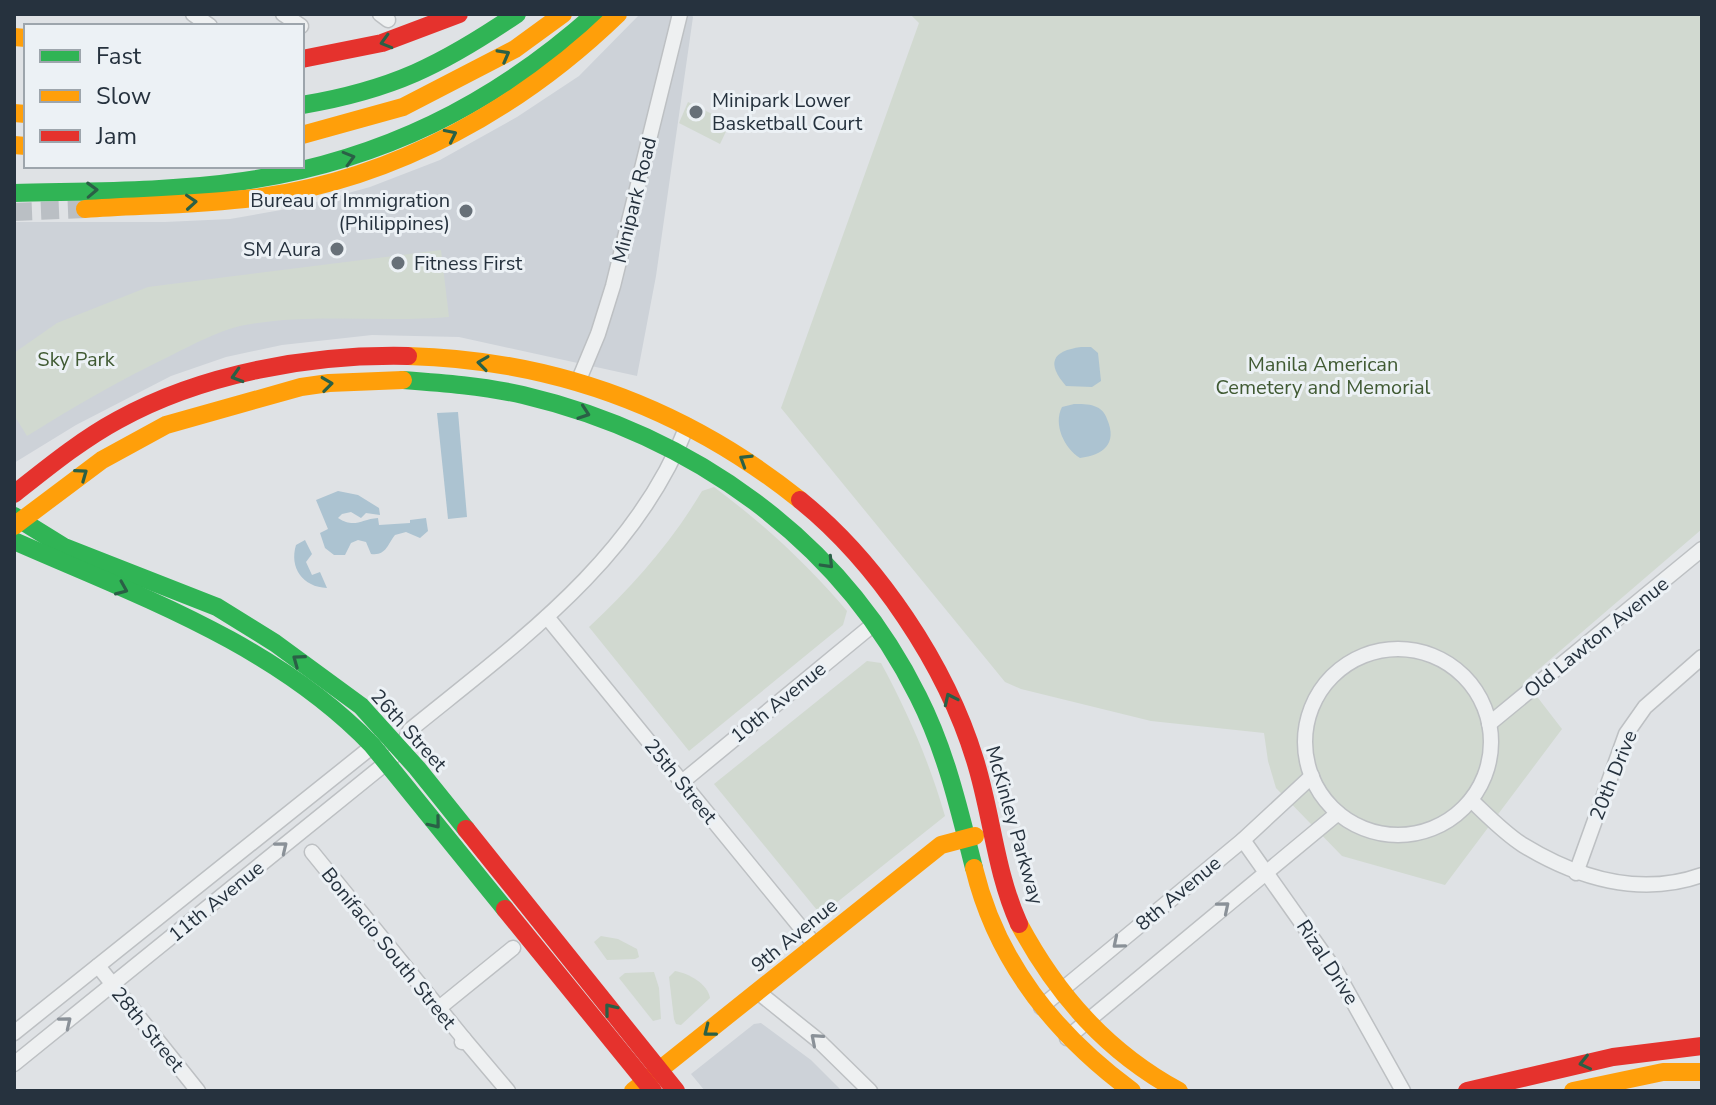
<svg xmlns="http://www.w3.org/2000/svg" width="1716" height="1105" viewBox="0 0 1716 1105" font-family="'Nunito Sans',sans-serif">
<rect width="100%" height="100%" fill="#dfe2e5"/>
<g fill="#cdd2d8">
<path d="M 640,14 L 691,14 L 693,17 L 656,276 L 637,376 L 459,337 L 372,335 L 282,345 L 226,357 L 171,376 L 76,425 L 14,463 L 14,222 L 165,222 L 230,219 L 298,207 L 370,187 L 440,160 L 517,117 L 579,76 Z"/>
<path d="M 761,1023 L 811,1060 L 842,1091 L 705,1091 L 691,1074 L 754,1024 Z"/>
</g>
<g fill="#d1d9d0">
<path d="M 910,14 L 1702,14 L 1702,529 L 1525,681 L 1562,729 L 1445,885 L 1342,856 L 1276,788 L 1268,761 L 1264,733 L 1151,721 L 1021,689 L 1005,682 L 781,408 L 919,23 Z"/>
<path d="M 688,102 L 730,123 L 720,144 L 679,123 Z"/>
<path d="M 441,250 L 449,317 C 380,323 309,312 240,326 C 216,332 194,344 172,355 C 122,379 75,406 27,436 L 14,415 L 14,353 L 57,323 L 148,287 Z"/>
<path d="M 714,487 C 764,524 807,564 847,611 L 843,625 L 689,751 L 589,627 C 633,586 671,543 702,491 Z"/>
<path d="M 867,661 L 881,663 C 908,713 929,761 945,816 L 821,915 L 714,784 Z"/>
<path d="M 601,936 L 618,939 L 637,949 L 639,957 L 635,959 L 607,960 L 594,942 Z"/>
<path d="M 675,971 C 688,973 708,984 710,998 L 681,1025 L 676,1024 L 674,1019 L 669,977 Z"/>
<path d="M 654,972 L 659,988 L 661,1019 L 653,1021 L 619,978 L 625,973 Z"/>
</g>
<g fill="#acc3d1">
<path d="M 1081,347 L 1091,347 L 1098,353 L 1101,381 L 1092,387 L 1066,386 C 1046,363 1052,351 1081,347 Z"/>
<path d="M 1074,404 C 1080,404 1089,404 1094,406 C 1101,408 1105,413 1107,419 C 1118,444 1103,455 1080,458 C 1064,448 1053,424 1062,407 Z"/>
<path d="M 458,412 L 467,517 L 448,519 L 437,413 Z"/>
<path d="M 338,491 L 358,495 L 379,508 L 380,515 L 366,513 L 361,518 L 351,512 L 342,514 L 338,518 C 355,529 361,519 378,518 L 379,525 L 410,523 L 410,520 L 426,518 L 428,531 L 420,538 L 406,532 L 395,535 C 387,545 386,556 371,554 L 366,542 L 358,540 L 351,543 L 345,555 L 334,555 L 325,548 L 320,533 L 328,529 L 316,500 Z"/>
<path d="M 305,540 L 312,554 L 306,562 L 312,575 L 320,572 L 327,588 C 303,587 289,568 296,545 Z"/>
</g>
<g fill="none" stroke-linecap="round" stroke-linejoin="round">
<path stroke="#babfc4" stroke-width="18" stroke-dasharray="18 9" stroke-linecap="butt" d="M 14,212 L 85,209"/>
<g stroke="#bdc0c3" stroke-width="17">
<g id="street">
<path d="M 193,14 L 210,26"/>
<path d="M 283,14 L 301,26"/>
<path d="M 380,14 L 388,20"/>
<path d="M 578,382 L 598,334 L 613,286 L 680,14"/>
<path d="M 547,617 L 815,945"/>
<circle cx="1398" cy="742" r="93"/>
<path d="M 1489,724 L 1702,549"/>
<path d="M 682,782 L 875,623"/>
<path d="M 1471,800 C 1487,815 1504,833 1523,845 C 1577,878 1640,897 1702,875"/>
<path d="M 1243,840 L 1337,973 L 1403,1091"/>
<path d="M 312,852 L 464,1039"/>
<path d="M 1576,873 L 1626,734 L 1645,707 L 1702,657"/>
<path d="M 98,966 L 198,1091"/>
<path d="M 758,992 L 819,1041 L 870,1091"/>
<path d="M 1041,1007 L 1243,840 L 1312,776"/>
<path d="M 439,1008 L 513,948"/>
<path d="M 14,1033 L 379,741"/>
<path d="M 1067,1038 L 1338,813"/>
<path d="M 462,1042 L 464,1039 L 508,1091"/>
<path d="M 14,1064 L 386,763 L 401,749 L 410,730 C 517,643 635,560 687,426"/>
</g>
</g>
<use href="#street" stroke="#eef0f1" stroke-width="14"/>
<g stroke="#30b455" stroke-width="18">
<path d="M 302,105 C 392,90 442,65 517,14"/>
<path d="M 14,193 C 91,191 168,192 244,181 C 380,161 493,105 595,14"/>
<path d="M 403,380 C 443,383 483,386 523,395 C 692,435 840,539 918,696 C 946,751 959,809 974,868"/>
<path d="M 14,516 L 64,547 L 217,607 L 275,643 L 361,706 L 417,768 L 466,829"/>
<path d="M 14,541 C 139,596 275,644 372,745 L 505,909"/>
</g>
<g stroke="#ff9f0a" stroke-width="18">
<path d="M 14,37 L 26,38"/>
<path d="M 14,113 L 26,114"/>
<path d="M 302,135 L 403,107 L 515,49 L 563,14"/>
<path d="M 14,145 L 26,146"/>
<path d="M 85,209 C 143,205 203,205 261,197 C 396,178 521,108 618,14"/>
<path d="M 408,356 C 555,360 685,408 800,500"/>
<path d="M 14,526 L 102,460 L 166,425 L 301,387 L 329,383 L 403,380"/>
<path d="M 974,868 C 997,963 1055,1034 1132,1091"/>
<path d="M 1019,924 C 1057,995 1107,1052 1179,1091"/>
<path d="M 633,1091 L 941,845 L 975,836"/>
<path d="M 1573,1091 L 1663,1072 L 1702,1072"/>
</g>
<g stroke="#e5322d" stroke-width="18">
<path d="M 302,59 L 382,43 L 459,14"/>
<path d="M 14,494 C 47,468 81,440 118,420 C 203,373 312,354 408,356"/>
<path d="M 800,500 C 877,562 946,665 975,760 C 992,814 995,871 1019,924"/>
<path d="M 466,829 L 676,1091"/>
<path d="M 505,909 L 653,1091"/>
<path d="M 1467,1091 L 1613,1057 L 1702,1046"/>
</g>
</g>
<defs><path id="oneway-chevron" d="M-2-3.5L2.5 0L-2 3.5" fill="none" stroke-width="1.6" stroke-linecap="round" stroke-linejoin="round" transform="scale(2)"/></defs>
<g stroke="#2a6046">
<use href="#oneway-chevron" transform="translate(386 42) rotate(164)"/>
<use href="#oneway-chevron" transform="translate(504 55) rotate(-29)"/>
<use href="#oneway-chevron" transform="translate(451 135) rotate(-26)"/>
<use href="#oneway-chevron" transform="translate(349 158) rotate(-16)"/>
<use href="#oneway-chevron" transform="translate(92 190) rotate(-2)"/>
<use href="#oneway-chevron" transform="translate(191 202) rotate(-4)"/>
<use href="#oneway-chevron" transform="translate(483 363) rotate(-172)"/>
<use href="#oneway-chevron" transform="translate(237 376) rotate(163)"/>
<use href="#oneway-chevron" transform="translate(327 384) rotate(-7)"/>
<use href="#oneway-chevron" transform="translate(584 413) rotate(19)"/>
<use href="#oneway-chevron" transform="translate(745 460) rotate(-148)"/>
<use href="#oneway-chevron" transform="translate(82 474) rotate(-36)"/>
<use href="#oneway-chevron" transform="translate(828 563) rotate(46)"/>
<use href="#oneway-chevron" transform="translate(122 589) rotate(23)"/>
<use href="#oneway-chevron" transform="translate(298 660) rotate(-144)"/>
<use href="#oneway-chevron" transform="translate(950 699) rotate(-115)"/>
<use href="#oneway-chevron" transform="translate(435 823) rotate(51)"/>
<use href="#oneway-chevron" transform="translate(610 1009) rotate(-129)"/>
<use href="#oneway-chevron" transform="translate(709 1031) rotate(142)"/>
<use href="#oneway-chevron" transform="translate(1585 1063) rotate(167)"/>
</g>
<g stroke="#8a9198">
<use href="#oneway-chevron" transform="translate(282 847) rotate(-39)"/>
<use href="#oneway-chevron" transform="translate(1224 907) rotate(-40)"/>
<use href="#oneway-chevron" transform="translate(1118 943) rotate(140)"/>
<use href="#oneway-chevron" transform="translate(66 1022) rotate(-39)"/>
<use href="#oneway-chevron" transform="translate(816 1039) rotate(-139)"/>
</g>
<g fill="#677078" stroke="#ecf1f5" stroke-width="3">
<circle cx="696" cy="112" r="8"/>
<circle cx="466" cy="211" r="8"/>
<circle cx="337" cy="249" r="8"/>
<circle cx="398" cy="263" r="8"/>
</g>
<g text-anchor="middle" stroke-width="6" stroke-linejoin="round" paint-order="stroke">
<g font-size="20" fill="#26323e" stroke="#ecf1f5" text-anchor="start">
<text x="712" y="107">Minipark Lower<tspan x="712" dy="23">Basketball Court</tspan></text>
<text x="450" y="207" text-anchor="end">Bureau of Immigration<tspan x="450" dy="23">(Philippines)</tspan></text>
<text x="321" y="256" text-anchor="end">SM Aura</text>
<text x="414" y="270">Fitness First</text>
</g>
<g font-size="20" fill="#26323e" stroke="#ecf1f5">
<text transform="translate(634 200) rotate(-76)" y="7">Minipark Road</text>
<text transform="translate(1596 637) rotate(-39)" y="7">Old Lawton Avenue</text>
<text transform="translate(778 702) rotate(-39)" y="7">10th Avenue</text>
<text transform="translate(409 730) rotate(48)" y="7">26th Street</text>
<text transform="translate(1613 775) rotate(-68)" y="7">20th Drive</text>
<text transform="translate(681 781) rotate(51)" y="7">25th Street</text>
<text transform="translate(1015 825) rotate(74)" y="7">McKinley Parkway</text>
<text transform="translate(1178 893) rotate(-40)" y="7">8th Avenue</text>
<text transform="translate(216 901) rotate(-39)" y="7">11th Avenue</text>
<text transform="translate(794 935) rotate(-39)" y="7">9th Avenue</text>
<text transform="translate(389 948) rotate(51)" y="7">Bonifacio South Street</text>
<text transform="translate(1328 962) rotate(57)" y="7">Rizal Drive</text>
<text transform="translate(148 1029) rotate(51)" y="7">28th Street</text>
</g>
<g font-size="20" fill="#405a33" stroke="#ecf1f5">
<text x="76" y="366">Sky Park</text>
<text x="1323" y="371">Manila American<tspan x="1323" dy="23">Cemetery and Memorial</tspan></text>
</g>
</g>
<rect width="1716" height="1105" fill="none" stroke="#26323e" stroke-width="32"/>
<rect x="24" y="24" width="280" height="144" fill="#ecf1f5" stroke="#9da5ac" stroke-width="2"/>
<rect x="40" y="50" width="40" height="12" fill="#30b455" stroke="#9da5ac" stroke-width="2"/>
<text x="96" y="64" font-size="24" fill="#26323e">Fast</text>
<rect x="40" y="90" width="40" height="12" fill="#ff9f0a" stroke="#9da5ac" stroke-width="2"/>
<text x="96" y="104" font-size="24" fill="#26323e">Slow</text>
<rect x="40" y="130" width="40" height="12" fill="#e5322d" stroke="#9da5ac" stroke-width="2"/>
<text x="96" y="144" font-size="24" fill="#26323e">Jam</text>
</svg>
